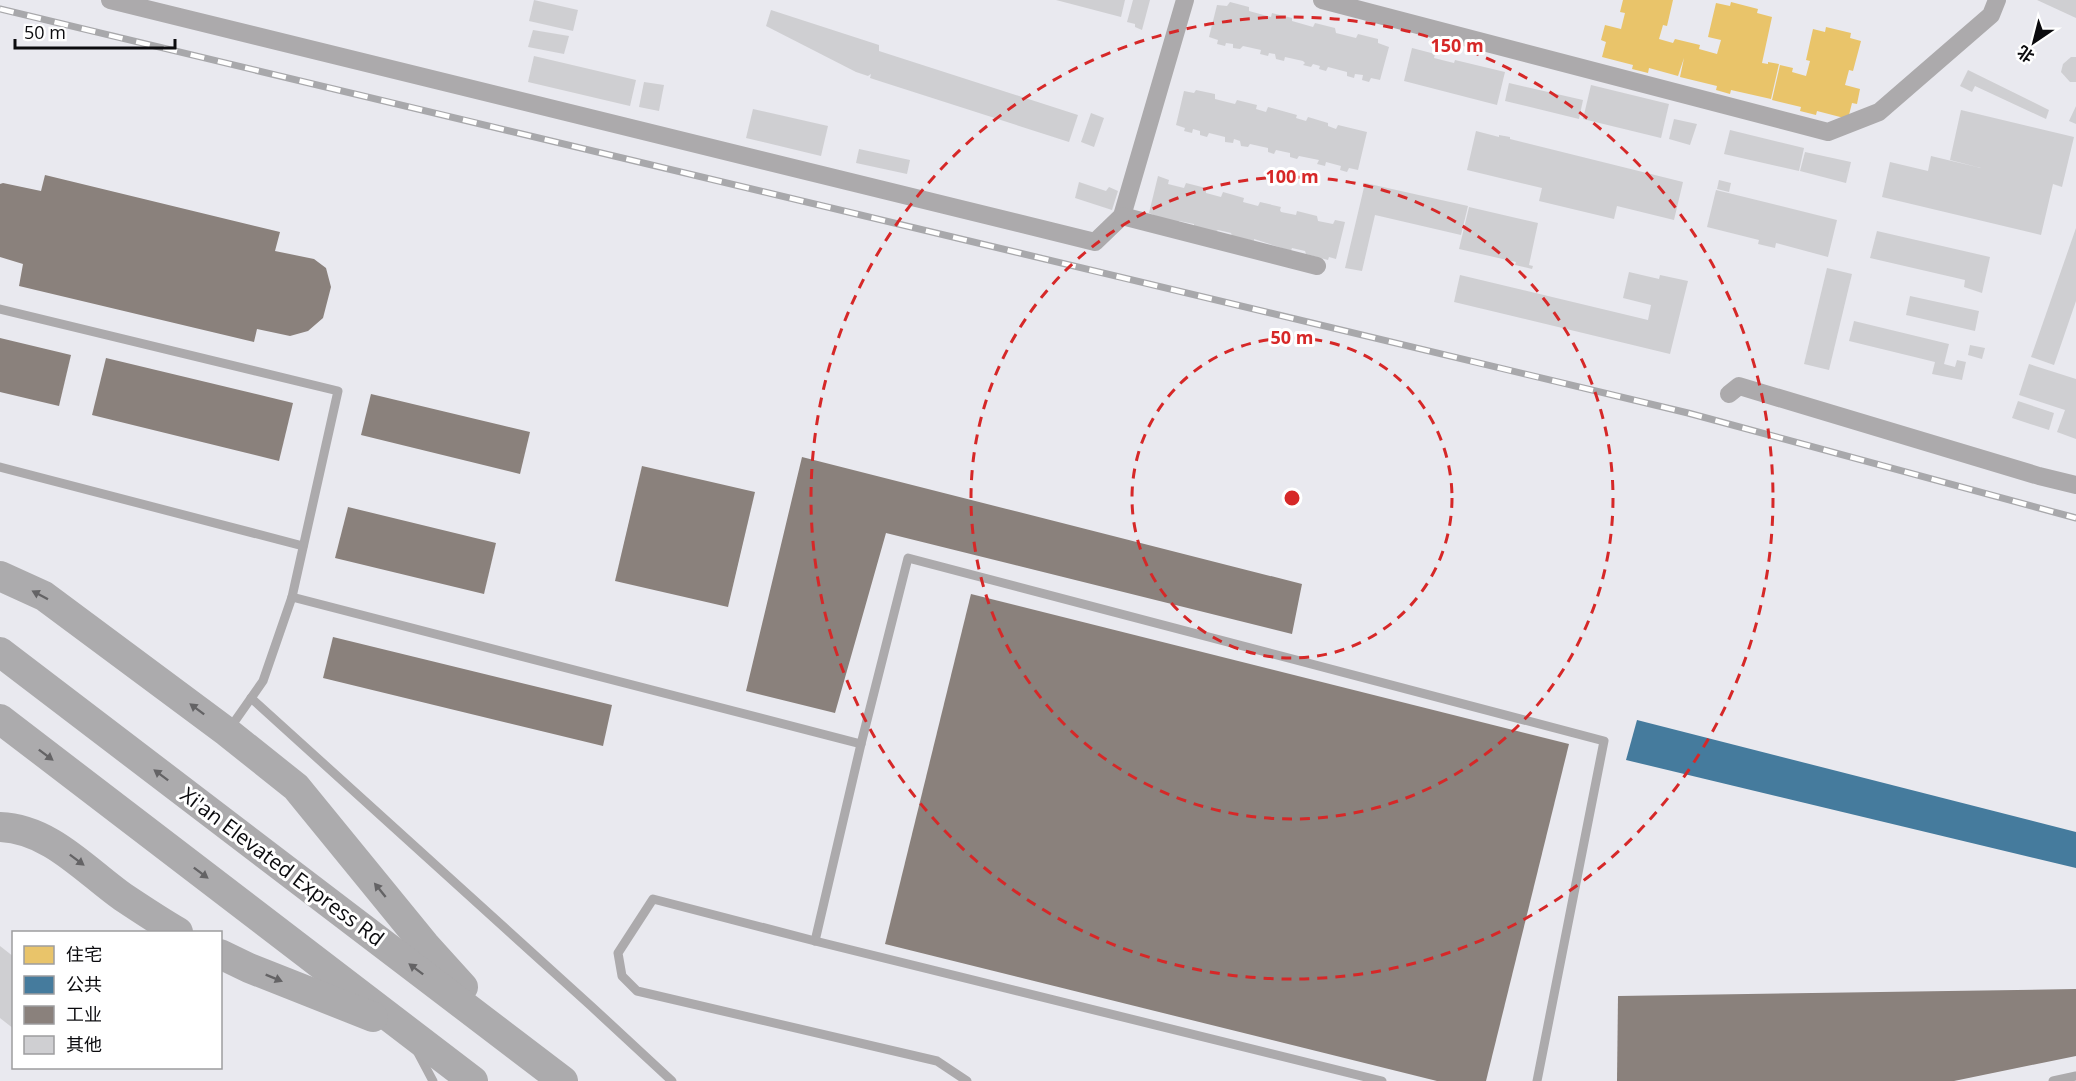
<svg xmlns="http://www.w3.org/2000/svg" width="2076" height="1081" viewBox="0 0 2076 1081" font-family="'Open Sans','Noto Sans SC',sans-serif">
<rect width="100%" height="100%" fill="#e9e9ef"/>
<g fill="#e9c46a">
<path d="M 1623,0 L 1673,0 L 1667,26 L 1663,25 L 1659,39 L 1673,43 L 1675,39 L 1700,45 L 1699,49 L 1717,54 L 1721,40 L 1708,37 L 1716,3 L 1730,6 L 1731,2 L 1758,9 L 1757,13 L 1772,17 L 1762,63 L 1768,64 L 1768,62 L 1779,64 L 1771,99 L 1731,90 L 1730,94 L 1716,90 L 1717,86 L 1680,77 L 1684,58 L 1678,76 L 1649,68 L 1648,73 L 1632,69 L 1633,65 L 1602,57 L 1606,42 L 1601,40 L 1605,25 L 1621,29 L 1625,13 L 1620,12 Z"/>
<path d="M 1826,27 L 1851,33 L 1850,38 L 1861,41 L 1853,71 L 1849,70 L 1845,85 L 1860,89 L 1857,104 L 1852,103 L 1848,119 L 1817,111 L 1816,115 L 1800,111 L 1801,107 L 1772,100 L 1780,65 L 1793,68 L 1792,72 L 1806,76 L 1810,61 L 1806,60 L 1813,29 L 1825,32 Z"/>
</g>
<path fill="#457b9d" d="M 1637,720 L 2076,832 L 2076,868 L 1626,760 Z"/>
<g fill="#8a817c">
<path d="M 45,175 L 280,232 L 275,251 L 314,259 L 326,268 L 331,287 L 323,318 L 308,331 L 290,336 L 257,329 L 254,342 L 19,286 L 23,264 L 0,257 L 0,184 L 3,183 L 41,191 Z"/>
<path d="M 0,338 L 71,355 L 59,406 L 0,392 Z"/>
<path d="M 106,358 L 293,403 L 279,461 L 92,415 Z"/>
<path d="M 371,394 L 530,432 L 520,474 L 361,435 Z"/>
<path d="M 802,457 L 1302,584 L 1292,634 L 886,533 L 835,713 L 746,691 Z"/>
<path d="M 642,466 L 755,492 L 728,607 L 615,581 Z"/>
<path d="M 348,507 L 496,543 L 484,594 L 335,558 Z"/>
<path d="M 971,594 L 1569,744 L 1486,1081 L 1437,1081 L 885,944 Z"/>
<path d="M 333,637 L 612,705 L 603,746 L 323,678 Z"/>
<path d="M 2076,989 L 2076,1056 L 1954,1081 L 1617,1081 L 1618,996 Z"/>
</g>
<g fill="#cfcfd2">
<path d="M 534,0 L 578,10 L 573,31 L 529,21 Z"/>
<path d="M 1056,0 L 1125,0 L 1121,17 Z"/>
<path d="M 1133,0 L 1150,0 L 1142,30 L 1135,27 L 1135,24 L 1127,22 Z"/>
<path d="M 2037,0 L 2076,0 L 2076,18 Z"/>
<path d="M 1230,2 L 1249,7 L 1249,11 L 1271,17 L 1272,13 L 1292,18 L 1292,21 L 1313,27 L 1315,23 L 1335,28 L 1336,33 L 1356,38 L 1358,34 L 1378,39 L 1378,43 L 1389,47 L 1380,80 L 1371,78 L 1369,82 L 1362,80 L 1363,75 L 1355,74 L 1354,78 L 1347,76 L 1347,72 L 1328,67 L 1326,71 L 1319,69 L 1320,66 L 1313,64 L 1311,67 L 1303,65 L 1305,63 L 1303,61 L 1285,57 L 1284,61 L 1276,59 L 1275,54 L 1269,53 L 1268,56 L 1260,54 L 1261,50 L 1243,46 L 1240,49 L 1233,48 L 1233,44 L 1226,43 L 1225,46 L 1217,44 L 1218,40 L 1209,37 L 1217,5 L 1227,6 Z"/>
<path d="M 771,10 L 879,45 L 879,51 L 1078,115 L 1069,142 L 873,79 L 870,78 L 871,74 L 868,76 L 856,72 L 766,26 Z"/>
<path d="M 533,30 L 569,36 L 564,54 L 528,47 Z"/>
<path d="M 1412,48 L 1435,54 L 1434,58 L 1454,63 L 1455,60 L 1505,72 L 1497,105 L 1404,81 Z"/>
<path d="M 534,56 L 636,80 L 630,106 L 528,82 Z"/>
<path d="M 2071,57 L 2076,57 L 2076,82 L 2070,82 L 2061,72 L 2063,64 Z"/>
<path d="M 1968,70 L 2049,110 L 2046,119 L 1975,86 L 1972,92 L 1960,86 Z"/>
<path d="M 644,82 L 664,85 L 659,111 L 639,107 Z"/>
<path d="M 1509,83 L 1583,100 L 1579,119 L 1505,101 Z"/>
<path d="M 1591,85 L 1669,104 L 1661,138 L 1583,119 Z"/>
<path d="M 1196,90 L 1215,94 L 1215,99 L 1235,104 L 1237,100 L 1257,105 L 1256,109 L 1266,112 L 1268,107 L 1297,115 L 1296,118 L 1306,121 L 1308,117 L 1328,123 L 1328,126 L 1336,129 L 1338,125 L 1367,132 L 1358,170 L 1349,168 L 1347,172 L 1340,170 L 1341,166 L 1326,162 L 1325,166 L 1317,164 L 1319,160 L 1299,156 L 1297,159 L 1290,157 L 1290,153 L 1276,150 L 1274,154 L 1268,152 L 1268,148 L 1250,144 L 1248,147 L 1241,146 L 1240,141 L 1234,139 L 1233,143 L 1225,142 L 1225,137 L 1209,133 L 1207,137 L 1200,135 L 1200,131 L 1193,129 L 1192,133 L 1184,131 L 1185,128 L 1176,125 L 1184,91 L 1194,93 Z"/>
<path d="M 2076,106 L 2076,124 L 2069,121 Z"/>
<path d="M 753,109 L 828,126 L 821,156 L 746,138 Z"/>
<path d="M 1961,110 L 2074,137 L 2062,187 L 2053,184 L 2041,235 L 1882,197 L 1890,162 L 1928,171 L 1931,156 L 1981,168 L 1950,160 Z"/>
<path d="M 1091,113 L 1104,118 L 1094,147 L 1081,142 Z"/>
<path d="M 1674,119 L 1697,124 L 1690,145 L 1669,139 Z"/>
<path d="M 1730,130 L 1804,148 L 1799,171 L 1724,154 Z"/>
<path d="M 1476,131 L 1499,137 L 1499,135 L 1510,137 L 1510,139 L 1683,182 L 1674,220 L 1617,206 L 1614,219 L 1539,201 L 1542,188 L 1467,170 Z"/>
<path d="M 859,149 L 910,160 L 907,174 L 856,163 Z"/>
<path d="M 1805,152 L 1851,162 L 1846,183 L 1800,171 Z"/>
<path d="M 1158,176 L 1169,180 L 1168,184 L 1184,188 L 1186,183 L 1206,188 L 1206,193 L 1221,197 L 1223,192 L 1244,198 L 1243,202 L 1258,206 L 1260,202 L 1281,207 L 1280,210 L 1281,212 L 1296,215 L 1297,211 L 1317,216 L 1318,221 L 1333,224 L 1335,220 L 1345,222 L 1336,259 L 1329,257 L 1328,260 L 1306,254 L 1305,251 L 1292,248 L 1291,251 L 1254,239 L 1254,241 L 1232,236 L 1231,233 L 1218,230 L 1215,232 L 1194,227 L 1194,224 L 1179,221 L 1179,223 L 1156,216 L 1149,213 Z"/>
<path d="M 1719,180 L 1731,183 L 1729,192 L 1717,189 Z"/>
<path d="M 1079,182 L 1106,191 L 1109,187 L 1118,191 L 1112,210 L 1075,198 Z"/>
<path d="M 1365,183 L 1468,206 L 1461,235 L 1375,215 L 1362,271 L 1345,268 Z"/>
<path d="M 1716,190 L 1837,220 L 1828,257 L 1776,243 L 1775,248 L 1758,244 L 1759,240 L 1707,227 Z"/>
<path d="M 1469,207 L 1538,223 L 1529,265 L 1533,266 L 1532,269 L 1515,265 L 1516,262 L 1459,249 Z"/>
<path d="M 2076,228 L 2076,301 L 2054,365 L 2031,357 Z"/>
<path d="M 1877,231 L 1990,257 L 1982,293 L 1964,287 L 1965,280 L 1870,258 Z"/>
<path d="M 1827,268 L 1852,274 L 1829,370 L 1804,364 Z"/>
<path d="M 1629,272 L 1659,279 L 1660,275 L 1688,281 L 1670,354 L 1454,302 L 1460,275 L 1648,320 L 1651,305 L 1623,298 Z"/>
<path d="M 1910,296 L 1979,311 L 1975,331 L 1906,315 Z"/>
<path d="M 1854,321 L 1949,344 L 1944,364 L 1955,367 L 1957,360 L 1966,362 L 1962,380 L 1932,374 L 1935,362 L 1849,341 Z"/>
<path d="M 1970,345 L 1985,348 L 1982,359 L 1968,355 Z"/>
<path d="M 2029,364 L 2076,379 L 2076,439 L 2057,432 L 2065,410 L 2019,395 Z"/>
<path d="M 2018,401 L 2054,413 L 2049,430 L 2012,418 Z"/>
<path d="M 0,946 L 14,957 L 14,1029 L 0,1018 Z"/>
</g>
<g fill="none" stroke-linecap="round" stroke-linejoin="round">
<g stroke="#acaaac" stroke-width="9">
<path d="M 0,309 L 338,391 L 292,597 L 263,681 L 230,728"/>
<path d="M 0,467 L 303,546"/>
<path d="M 292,597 L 861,744"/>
<path d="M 251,698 L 591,1006 L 672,1081"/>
<path d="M 815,941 L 861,744 L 908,558 L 1604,741 L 1537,1081"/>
<path d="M 417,1051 L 433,1081"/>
<path d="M 967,1081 L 937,1061 L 637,991 L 622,976 L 618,953 L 653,899 L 815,941 L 1382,1081"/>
<path d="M 2053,1081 L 2076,1076"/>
</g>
<g stroke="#acaaac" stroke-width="18">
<path d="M 110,0 L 1095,242 L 1122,216 L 1185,0"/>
<path d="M 1322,0 L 1828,132 L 1879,112 L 1991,15 L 1997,0"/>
<path d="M 1122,216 L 1317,266"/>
<path d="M 1729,394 L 1739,386 L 2039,476 L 2076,485"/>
</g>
<g stroke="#acabad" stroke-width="30">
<path d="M 0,576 L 44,596 L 227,732 L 296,787 L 425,945 L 463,987"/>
<path d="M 0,652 L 563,1081"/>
<path d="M 0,719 L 473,1081"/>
<path d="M 0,827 C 50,829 85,870 123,897 C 141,909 159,921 178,932"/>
<path d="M 220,954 L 249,968 L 373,1017"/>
</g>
<g stroke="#a8a8ab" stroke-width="7">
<path id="rail" d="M 0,9 L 1688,413 L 2076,518"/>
</g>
<use href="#rail" stroke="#fff" stroke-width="4.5" stroke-dasharray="14" stroke-linecap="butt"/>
</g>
<defs><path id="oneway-solid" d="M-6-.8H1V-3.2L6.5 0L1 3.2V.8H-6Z" transform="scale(1.5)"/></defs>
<g fill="#646365">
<use href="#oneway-solid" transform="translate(40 595) rotate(-152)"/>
<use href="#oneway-solid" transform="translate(197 709) rotate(-143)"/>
<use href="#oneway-solid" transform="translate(46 755) rotate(37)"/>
<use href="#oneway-solid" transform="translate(161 775) rotate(-143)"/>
<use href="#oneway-solid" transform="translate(77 860) rotate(37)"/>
<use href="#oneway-solid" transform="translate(201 873) rotate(37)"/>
<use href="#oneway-solid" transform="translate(380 890) rotate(-129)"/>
<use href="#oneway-solid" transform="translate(416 969) rotate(-143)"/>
<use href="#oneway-solid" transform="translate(274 978) rotate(22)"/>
</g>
<g fill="none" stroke="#d62828" stroke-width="3" stroke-dasharray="10 8">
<circle cx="1292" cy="498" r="160"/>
<circle cx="1292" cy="498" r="321"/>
<circle cx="1292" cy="498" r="481"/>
</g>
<g text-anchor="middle" stroke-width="6" stroke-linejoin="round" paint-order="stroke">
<g font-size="21" fill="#0b0b0e" stroke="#fff">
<text transform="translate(282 867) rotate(37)" y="7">Xi'an Elevated Express Rd</text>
</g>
</g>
<circle cx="1292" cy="498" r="9" fill="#d62828" stroke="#fff" stroke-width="3"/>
<g font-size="18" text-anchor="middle" font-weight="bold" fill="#d62828" stroke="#fff" stroke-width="6" stroke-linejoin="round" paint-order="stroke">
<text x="1457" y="52">150 m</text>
<text x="1292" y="183">100 m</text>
<text x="1292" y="344">50 m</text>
</g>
<rect x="12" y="931" width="210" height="138" fill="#ffffff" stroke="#9d9d9f" stroke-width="1.5"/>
<rect x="24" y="946" width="30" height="18" fill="#e9c46a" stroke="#9d9d9f" stroke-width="1.5"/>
<text x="66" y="961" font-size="18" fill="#0b0b0e">住宅</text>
<rect x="24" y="976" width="30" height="18" fill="#457b9d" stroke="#9d9d9f" stroke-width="1.5"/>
<text x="66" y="991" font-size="18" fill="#0b0b0e">公共</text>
<rect x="24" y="1006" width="30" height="18" fill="#8a817c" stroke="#9d9d9f" stroke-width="1.5"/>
<text x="66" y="1021" font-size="18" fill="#0b0b0e">工业</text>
<rect x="24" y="1036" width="30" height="18" fill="#cfcfd2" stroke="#9d9d9f" stroke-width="1.5"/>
<text x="66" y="1051" font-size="18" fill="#0b0b0e">其他</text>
<g transform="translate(2034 42) rotate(215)" stroke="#ffffff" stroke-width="4.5" paint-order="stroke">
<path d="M0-4.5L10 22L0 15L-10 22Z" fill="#0b0b0e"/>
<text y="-9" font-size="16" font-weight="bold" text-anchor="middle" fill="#0b0b0e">北</text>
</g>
<path d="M15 39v9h160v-9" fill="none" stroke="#0b0b0e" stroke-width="3"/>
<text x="24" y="39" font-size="18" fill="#0b0b0e" stroke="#ffffff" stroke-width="4.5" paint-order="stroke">50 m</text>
</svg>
